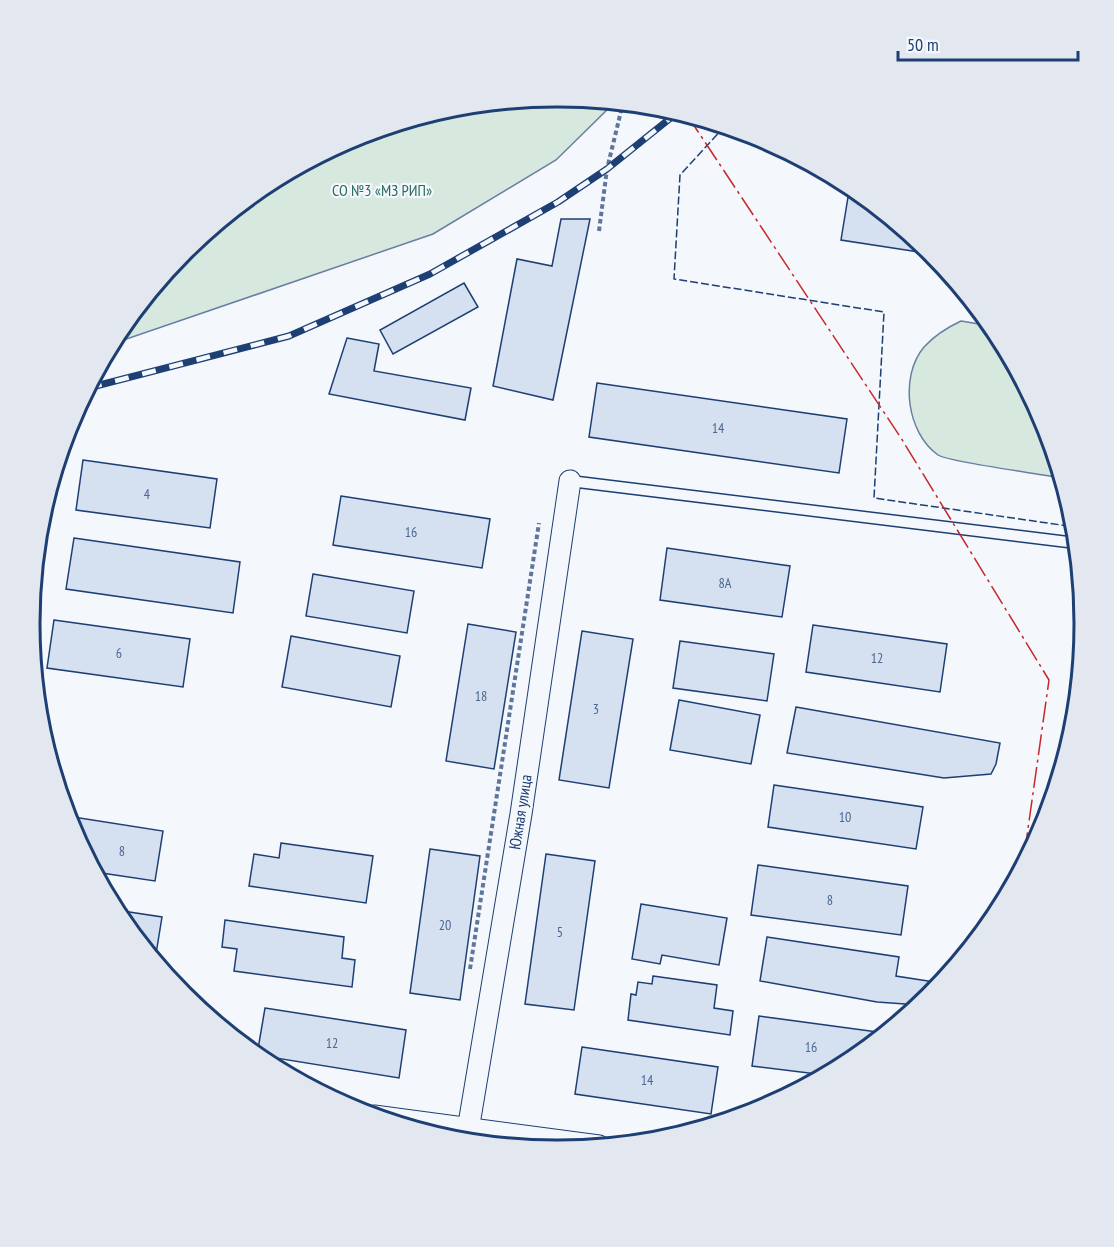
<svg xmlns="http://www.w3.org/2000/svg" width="1114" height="1247" viewBox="0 0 1114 1247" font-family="'PT Sans Narrow',sans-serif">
<rect width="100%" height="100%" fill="#f4f7fb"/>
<g fill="#d7e8df" stroke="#687fa3" stroke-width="1.5">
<path d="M 557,97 L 615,102 L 556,160 L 433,234 L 112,344 L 119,330 C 141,304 161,273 186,249 C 264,178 350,132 453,107 C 486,99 523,100 557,97 Z"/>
<path d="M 961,321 L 991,326 L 995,331 L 1044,422 L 1061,478 C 1042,474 948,462 938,455 C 907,433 899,377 924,347 C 935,335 946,328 961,321 Z"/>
</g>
<g fill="#d5e0f0" stroke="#1d3f73" stroke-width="1.5">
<path d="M 850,185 L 930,251 L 932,254 L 841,240 Z"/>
<path d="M 561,219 L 590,219 L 553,400 L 493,386 L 517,259 L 552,266 Z"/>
<path d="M 464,283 L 478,307 L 393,354 L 380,330 Z"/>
<path d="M 347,338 L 379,344 L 374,371 L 471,388 L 465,420 L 329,394 Z"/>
<path d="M 597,383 L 847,419 L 839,473 L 589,437 Z"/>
<path d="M 83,460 L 217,479 L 210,528 L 76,510 Z"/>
<path d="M 341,496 L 490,519 L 482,568 L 333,545 Z"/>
<path d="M 74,538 L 240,562 L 233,613 L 66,589 Z"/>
<path d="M 667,548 L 790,566 L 782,617 L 660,600 Z"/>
<path d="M 313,574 L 414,591 L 407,633 L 306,616 Z"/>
<path d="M 54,620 L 190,639 L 183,687 L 47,668 Z"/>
<path d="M 468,624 L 516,632 L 494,769 L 446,761 Z"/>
<path d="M 813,625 L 947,644 L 940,692 L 806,672 Z"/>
<path d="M 582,631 L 633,639 L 609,788 L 559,780 Z"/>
<path d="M 291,636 L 400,656 L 391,707 L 282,687 Z"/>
<path d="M 680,641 L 774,654 L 767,701 L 673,688 Z"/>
<path d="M 679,700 L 760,715 L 751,764 L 670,750 Z"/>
<path d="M 796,707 L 1000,743 L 996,764 L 991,774 L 944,778 L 787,753 Z"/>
<path d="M 774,785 L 923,807 L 916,849 L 768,827 Z"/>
<path d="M 67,816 L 163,831 L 155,881 L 95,872 Z"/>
<path d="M 281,843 L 373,856 L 366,903 L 249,886 L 254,854 L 279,858 Z"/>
<path d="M 430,849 L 480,856 L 460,1000 L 410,993 Z"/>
<path d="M 546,854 L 595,861 L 574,1010 L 525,1004 Z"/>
<path d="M 758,865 L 908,886 L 901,935 L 751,915 Z"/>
<path d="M 641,904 L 727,918 L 719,965 L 662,955 L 660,964 L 632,959 Z"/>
<path d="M 116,910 L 162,917 L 155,960 L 119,916 Z"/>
<path d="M 225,920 L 344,937 L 342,958 L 355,960 L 352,987 L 234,971 L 237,949 L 222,947 Z"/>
<path d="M 767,937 L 899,957 L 896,976 L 941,983 L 919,1005 L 877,1002 L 760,981 Z"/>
<path d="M 653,976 L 717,985 L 714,1008 L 733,1011 L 730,1035 L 628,1020 L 631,994 L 636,995 L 638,982 L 652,984 Z"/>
<path d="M 265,1008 L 406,1030 L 399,1078 L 257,1055 Z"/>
<path d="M 759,1016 L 885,1033 L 849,1062 L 825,1075 L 752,1066 Z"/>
<path d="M 582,1047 L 718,1067 L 711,1114 L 575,1094 Z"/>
</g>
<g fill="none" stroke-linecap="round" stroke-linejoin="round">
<g stroke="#1d3f73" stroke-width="13">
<path id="lane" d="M 570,481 L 1076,543"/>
</g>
<g stroke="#1d3f73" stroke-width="23">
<g id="street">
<path d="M 374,1116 L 599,1146"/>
<path d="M 466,1142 L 521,814 L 570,481"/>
</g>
</g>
<g stroke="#5e769c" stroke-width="4" stroke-dasharray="4.5 3" stroke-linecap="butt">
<path d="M 599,231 L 607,169 L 623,103"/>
<path d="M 470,969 L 539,523"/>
<path d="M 336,1100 L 358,1103"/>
</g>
<use href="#lane" stroke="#f4f7fb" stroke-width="10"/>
<use href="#street" stroke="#f4f7fb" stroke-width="21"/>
<g stroke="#1d3f73" stroke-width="7">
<path id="rail" d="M 88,388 L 289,336 L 430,274 L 558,202 L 607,169 L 678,112"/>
</g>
<use href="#rail" stroke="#f4f7fb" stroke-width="4.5" stroke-dasharray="14" stroke-linecap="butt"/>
<path stroke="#1d3f73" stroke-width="1.5" stroke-dasharray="8 3" stroke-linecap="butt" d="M 725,126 L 680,175 L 674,279 L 884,312 L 874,498 L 1075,527"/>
<path stroke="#c62828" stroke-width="1.5" stroke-dasharray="21 4.5 3 4.5" stroke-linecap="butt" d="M 687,115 L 901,438 L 1049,680 L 1023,864"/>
</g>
<g text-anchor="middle" stroke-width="4.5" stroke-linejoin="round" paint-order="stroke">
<g font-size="14" fill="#4b6792">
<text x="718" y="433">14</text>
<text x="147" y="499">4</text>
<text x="411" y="537">16</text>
<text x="725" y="588">8А</text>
<text x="119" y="658">6</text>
<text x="877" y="663">12</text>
<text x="481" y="701">18</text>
<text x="596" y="714">3</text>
<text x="845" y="822">10</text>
<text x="122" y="856">8</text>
<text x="830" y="905">8</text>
<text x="445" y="930">20</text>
<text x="560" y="937">5</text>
<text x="332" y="1048">12</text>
<text x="811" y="1052">16</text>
<text x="647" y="1085">14</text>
</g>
<g font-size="16" fill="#2c6c60" stroke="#f4f7fb">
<text x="382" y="196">СО №3 «МЗ РИП»</text>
</g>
<g font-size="16" fill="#1d3f73" stroke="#f4f7fb">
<text transform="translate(520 812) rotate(-81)" y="6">Южная улица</text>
</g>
</g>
<path d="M0 0H1114V1247H0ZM556 107H558A516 516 0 0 1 1074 623V624A516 516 0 0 1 558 1140H556A516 516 0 0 1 40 624V623A516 516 0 0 1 556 107Z" fill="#e3e8f0" fill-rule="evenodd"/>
<path fill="none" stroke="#1d3f73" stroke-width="3" d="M556 107H558A516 516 0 0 1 1074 623V624A516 516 0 0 1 558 1140H556A516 516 0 0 1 40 624V623A516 516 0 0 1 556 107Z"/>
<path d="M898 51v9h180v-9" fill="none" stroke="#1d3f73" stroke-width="3"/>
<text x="907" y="51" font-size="18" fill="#1d3f73" stroke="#f4f7fb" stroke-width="4.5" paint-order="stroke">50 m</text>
</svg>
